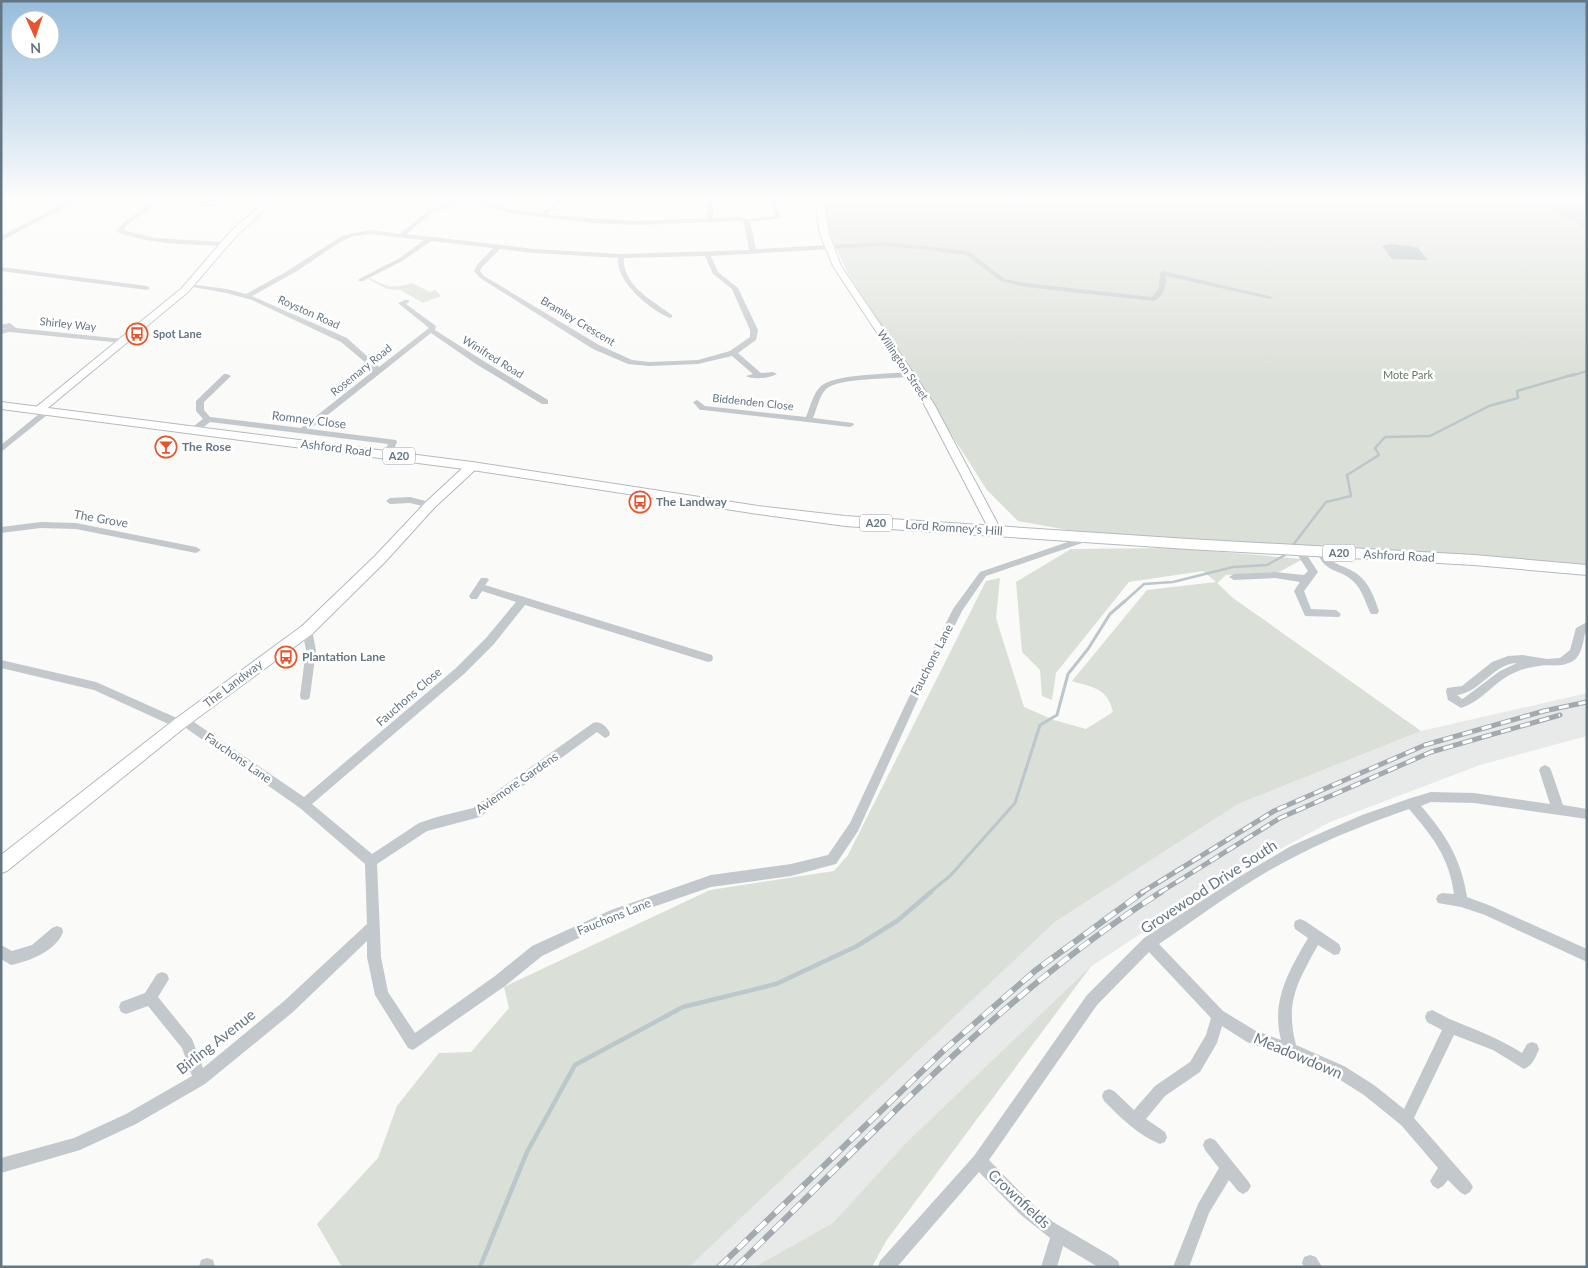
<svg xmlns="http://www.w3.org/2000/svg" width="1588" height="1268" viewBox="0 0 1588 1268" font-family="Lato,sans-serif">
<rect width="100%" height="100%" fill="#fafaf8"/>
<path fill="#e8e9e9" d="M 1587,693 L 1587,736 L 1480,765 L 1330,822 L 1218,883 L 1090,967 L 909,1140 L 805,1267 L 689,1267 L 1055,922 L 1238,804 L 1421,731 Z"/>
<g fill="#dadfd7">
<path d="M 822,199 L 1587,199 L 1587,568 L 1339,546 L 1204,542 L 1068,530 L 1018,521 L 987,490 L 846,270 L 826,224 Z"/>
<path d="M 370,278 C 386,287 394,289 412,283 L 430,292 L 435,290 L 441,296 L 423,303 L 400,290 L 387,289 L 368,279 Z"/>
<path d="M 1174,548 L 1303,559 L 1279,572 L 1226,575 L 1217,583 L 1233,598 L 1421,731 L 1238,804 L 1055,922 L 689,1267 L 342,1267 L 317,1224 L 378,1158 L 397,1106 L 439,1053 L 471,1052 L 509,1008 L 504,987 L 710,890 L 834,871 L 848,855 L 986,581 L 1000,578 L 996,618 L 1024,707 L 1054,720 L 1086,729 L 1113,712 C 1107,687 1093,688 1072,681 L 1147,590 L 1216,582 L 1203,571 L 1129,582 L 1056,673 L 1052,700 L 1042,696 L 1040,670 L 1022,652 L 1016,582 L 1071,549 Z"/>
<path d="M 1092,965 L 886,1241 L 872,1267 L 755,1267 L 833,1223 L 909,1140 Z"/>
</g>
<path fill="#bbc7cb" d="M 1544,199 L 1587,199 L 1587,229 L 1571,219 L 1565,218 C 1558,210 1549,208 1544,199 Z"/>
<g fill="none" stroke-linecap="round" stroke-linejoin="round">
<path stroke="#bbc7cb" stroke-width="2" d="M 1571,376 L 1587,371"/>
<g stroke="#bbc7cb" stroke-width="2.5">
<path d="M 1293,545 L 1326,502 L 1351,496 L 1347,475 L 1379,455 L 1375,448 L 1385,437 L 1430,436 L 1489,406 L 1518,398 L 1517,391 L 1575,374"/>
<path d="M 1124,602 L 1144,584 L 1173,582 L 1233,567 L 1267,565 L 1285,555"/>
</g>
<path stroke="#bbc7cb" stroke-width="3" d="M 929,893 L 950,876 L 1015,803 L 1040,725 L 1057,715 L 1068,674 L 1088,649 L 1110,614 L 1125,601"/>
<path stroke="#bbc7cb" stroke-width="4.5" d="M 480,1267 L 527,1152 L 575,1065 L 683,1007 L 776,984 L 857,946 L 897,921 L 931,892"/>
</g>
<path fill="#aab3b9" d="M 1390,244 L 1417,247 L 1428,260 L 1392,259 L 1382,246 Z"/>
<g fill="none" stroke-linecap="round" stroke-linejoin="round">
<g stroke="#b3babf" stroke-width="2">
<g id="secondary">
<path d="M 268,199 L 277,199 L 237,235 L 188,292 L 43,412 L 35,412 L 34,410 L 35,408 L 182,288 L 231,231 Z"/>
<path d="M 815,199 L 823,199 L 829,234 L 841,266 L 934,404 L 1001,530 L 999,533 L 991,533 L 924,404 L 833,266 L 820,234 Z"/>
<path d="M 472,462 L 476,463 L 478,466 L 476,469 L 434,508 L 385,562 L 312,634 L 184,728 L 7,871 L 1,873 L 1,855 L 174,720 L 302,626 L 375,556 L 426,502 L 468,463 Z"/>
</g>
</g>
<g stroke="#b5babe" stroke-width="2">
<path id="primary" d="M 1,402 L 472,462 L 758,506 L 845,516 L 1188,539 L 1474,555 L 1587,565 L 1587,575 L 1474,565 L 1188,549 L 845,526 L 758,514 L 472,470 L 1,409 Z"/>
</g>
<g fill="#c3c8cc" fill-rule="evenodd">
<path d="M 68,199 L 80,199 L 72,206 L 65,207 L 1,241 L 1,236 L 57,207 L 56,206 L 61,201 Z"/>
<path d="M 157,199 L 164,199 L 128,224 L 123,230 L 155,238 L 224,242 L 227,244 L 224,246 C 188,244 150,245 117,232 L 116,231 L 124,222 Z"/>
<path d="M 197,199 L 203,199 L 202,202 L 221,205 C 215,208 201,206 195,203 Z"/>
<path d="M 465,199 L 485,201 L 511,209 L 541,214 L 557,199 L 564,199 L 547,215 L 636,221 L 707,218 L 707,199 L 713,199 L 713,218 L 738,217 L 747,219 L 775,216 L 770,199 L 776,199 L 780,218 L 750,222 L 756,249 L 883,242 L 968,251 L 1005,279 L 1025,283 L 1152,297 L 1159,288 L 1160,273 L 1163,271 L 1273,297 L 1270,299 L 1166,276 C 1166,286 1164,296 1154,301 L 1025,287 L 1001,281 L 966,255 L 919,249 L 883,246 L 711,256 L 718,272 L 738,288 L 758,330 L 756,340 L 738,353 L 761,373 L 773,372 L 777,374 C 770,378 753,380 746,376 L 753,374 L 732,356 L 698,364 L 649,366 L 628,364 L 593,349 L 480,278 L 474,271 L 477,265 L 493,248 L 431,241 L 404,260 L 363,281 L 359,281 L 359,279 L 400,258 L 424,240 L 369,234 L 354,236 L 340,242 L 297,271 L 252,296 L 347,338 L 379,367 L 429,328 L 398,303 L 405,300 L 409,300 L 409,302 L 406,304 L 436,326 L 435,330 L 482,360 L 548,400 L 548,404 L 542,404 L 476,364 L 431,333 L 310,429 L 396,440 L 397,442 L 390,457 L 387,458 L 383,455 L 388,444 L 210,422 L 197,432 L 191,432 L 191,428 L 203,419 L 196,411 L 196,401 L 224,374 L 227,374 L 231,376 L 204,402 L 204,410 L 210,417 L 301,428 L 372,372 L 372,368 L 341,342 L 252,300 L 226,293 L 188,286 L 188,284 L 227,289 L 246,294 L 284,273 L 342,236 L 369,230 L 400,234 L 429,210 ZM 465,203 L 484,205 L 510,213 L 592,223 L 636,225 L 738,221 L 744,222 L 749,250 L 621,254 L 535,249 L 406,234 L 433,212 ZM 500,249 L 535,253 L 618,258 C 615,281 650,310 670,318 L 672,317 L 672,315 C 653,301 622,285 624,258 L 705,256 L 713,274 L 732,289 L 750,330 L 750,337 L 730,351 L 698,360 L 649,362 L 632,360 L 599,345 L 484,276 L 480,271 L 482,267 Z"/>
<path d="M 1,267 L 147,286 L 150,288 L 147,290 L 1,271 Z"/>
<path d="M 10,323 L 16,328 L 123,339 L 127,341 L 123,343 L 9,332 L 1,334 L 1,330 L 6,328 L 1,329 L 1,325 Z"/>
<path d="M 909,372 L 913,374 L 912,376 C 892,380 839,377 826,389 C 819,396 817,409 813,418 L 853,423 L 854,425 L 850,427 L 703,410 L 700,410 L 693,402 L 697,400 L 705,406 L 806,417 C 810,408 813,393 821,386 C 835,374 889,374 909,372 Z"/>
<path d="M 45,409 L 51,409 L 52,411 L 1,452 L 1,445 Z"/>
<path d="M 410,497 L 433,503 L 434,505 L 430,508 L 410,503 L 390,504 L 386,501 L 390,498 Z"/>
<path d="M 41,522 L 76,523 L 196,547 L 201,550 L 196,553 L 76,529 L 41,528 L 1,533 L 1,527 Z"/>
<path d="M 1088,535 L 1091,536 L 1093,538 L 1091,540 L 986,576 L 962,611 L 917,701 L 858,831 L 836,864 L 791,876 L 711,887 L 618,919 L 542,956 L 505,986 L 413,1050 L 408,1048 L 375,995 L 367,957 L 367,941 L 293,1012 L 205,1084 L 136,1124 L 80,1150 L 1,1173 L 1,1158 L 74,1138 L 126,1114 L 192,1076 L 182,1048 L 148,1006 L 126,1014 L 121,1012 L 119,1007 L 121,1002 L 145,993 L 157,974 L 162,972 L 167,974 L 169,979 L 158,997 L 192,1039 L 203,1068 L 283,1002 L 367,924 L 365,864 L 300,808 L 183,726 L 179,729 L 175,727 L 94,690 L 1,668 L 1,660 L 96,682 L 179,719 L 184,717 L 188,718 L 304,797 L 456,668 L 486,638 L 516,602 L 482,591 L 477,599 L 471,599 L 469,596 L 481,578 L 487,578 L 489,580 L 485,585 L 712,655 L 713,658 L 712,661 L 708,662 L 525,605 L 494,644 L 464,674 L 312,804 L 372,854 L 419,823 L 437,817 L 473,808 L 593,723 C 600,720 607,727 610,733 L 609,736 L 605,738 L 597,732 L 480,817 L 427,831 L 377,864 L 381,957 L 388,992 L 415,1033 L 495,976 L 532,946 L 611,910 L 711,875 L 791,864 L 828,855 L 850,823 L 907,701 L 953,609 L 980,572 Z"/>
<path d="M 1300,548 L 1303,549 L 1318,572 L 1304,591 L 1311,609 L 1336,610 L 1341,614 L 1339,617 L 1305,616 L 1294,591 L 1300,582 L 1275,578 L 1234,580 L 1229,577 L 1234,574 L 1275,572 L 1304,575 L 1308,571 L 1295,551 Z"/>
<path d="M 1321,549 L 1324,550 C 1334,567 1342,564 1356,573 C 1369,582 1374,597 1379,611 L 1377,614 L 1371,614 C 1365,603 1363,590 1353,581 C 1338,567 1329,576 1316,552 Z"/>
<path d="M 1587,622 L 1587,631 L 1585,633 C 1583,642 1582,655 1573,661 C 1561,668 1551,664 1539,666 C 1532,667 1522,669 1516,672 C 1495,680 1483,701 1461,708 L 1448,700 L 1446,691 L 1447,688 L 1462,686 L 1492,662 L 1508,656 L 1523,655 L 1547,659 L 1560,658 L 1570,650 L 1576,628 ZM 1517,663 L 1500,671 L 1464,698 L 1462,699 L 1457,695 C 1481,692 1493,664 1517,663 Z"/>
<path d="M 307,626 L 311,627 L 312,630 L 316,650 L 310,696 L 309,699 L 305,700 L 301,699 L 300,696 L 306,650 L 302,630 L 303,627 Z"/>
<path d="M 1545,765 L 1549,767 L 1551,770 L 1563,805 L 1587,809 L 1587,819 L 1474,803 L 1431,802 L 1421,806 C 1446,835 1461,858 1467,897 L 1491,906 L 1587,949 L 1587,962 L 1485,915 L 1461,907 L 1438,903 L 1436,899 L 1438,895 L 1442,893 L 1454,894 C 1449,857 1433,837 1409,809 C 1372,822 1335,836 1300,854 C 1250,878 1205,913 1159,944 L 1223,1011 L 1256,1031 L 1281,1040 C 1271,1000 1289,971 1308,938 L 1295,929 L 1294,925 L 1295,921 L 1300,919 L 1305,921 L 1339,944 L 1341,949 L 1339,954 L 1334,955 L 1318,945 C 1297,983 1285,1002 1296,1045 L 1344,1066 L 1374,1085 L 1404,1109 L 1442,1030 L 1427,1022 L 1425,1017 L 1427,1012 L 1432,1010 C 1441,1014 1448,1019 1457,1022 C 1481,1032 1500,1039 1522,1053 L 1527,1044 L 1532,1042 L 1537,1044 L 1539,1049 C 1536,1057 1532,1066 1524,1069 L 1493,1050 L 1454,1035 L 1414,1118 L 1470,1182 L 1473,1187 L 1470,1192 L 1465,1195 L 1460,1192 L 1448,1180 L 1443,1186 L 1438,1189 L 1433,1186 L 1430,1181 L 1438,1168 L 1401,1125 L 1364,1095 L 1334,1076 L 1289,1057 L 1247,1042 L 1222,1026 L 1217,1043 L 1200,1072 L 1165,1096 L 1146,1119 L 1165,1132 L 1167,1137 L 1165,1142 L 1160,1144 C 1138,1135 1121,1118 1104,1101 L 1102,1096 L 1104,1091 L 1109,1089 L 1114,1091 L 1134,1110 L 1155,1086 L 1190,1062 L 1206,1035 L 1211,1018 L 1149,952 L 1097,1005 L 989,1160 L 1032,1204 L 1053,1222 L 1111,1256 L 1118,1261 L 1120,1267 L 1098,1267 L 1063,1246 L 1057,1267 L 1041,1267 L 1050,1238 L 1021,1215 L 979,1172 L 897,1267 L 878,1267 L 880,1261 L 974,1156 L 1087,995 L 1144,938 L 1237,878 L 1291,846 L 1362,815 L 1411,798 L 1431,792 L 1474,793 L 1550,804 L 1539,770 L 1541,767 Z"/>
<path d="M 57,926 L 62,928 L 63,932 C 56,951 30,961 11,965 L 1,959 L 1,945 L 12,951 L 32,945 L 52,928 Z"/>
<path d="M 1210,1138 L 1215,1140 L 1248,1181 L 1251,1186 L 1248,1191 L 1243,1194 L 1238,1191 L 1229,1180 L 1209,1213 L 1189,1267 L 1173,1267 L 1198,1204 L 1219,1168 L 1205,1150 L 1203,1145 L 1205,1140 Z"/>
<path d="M 1310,1255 L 1316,1257 L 1322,1267 L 1304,1267 L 1302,1263 L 1304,1257 Z"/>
<path d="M 207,1258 L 213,1260 L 215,1267 L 199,1267 L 201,1260 Z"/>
</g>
<use href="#secondary" fill="#fff" fill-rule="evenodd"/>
<use href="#primary" fill="#fff" fill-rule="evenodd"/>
<g stroke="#a2aab0" stroke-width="5">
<g id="rail-far1">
<path d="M 1141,893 L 1274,811 L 1425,745 L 1544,711 L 1587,702"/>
<path d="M 1159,893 L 1280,818 L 1431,752 L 1560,715"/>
</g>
</g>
<g stroke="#a2aab0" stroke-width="6">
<g id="rail">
<path d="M 719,1267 L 944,1050 L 1036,970 L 1143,892"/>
<path d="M 736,1267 C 869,1138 1004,991 1161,892"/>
</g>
</g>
<use href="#rail-far1" stroke="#fff" stroke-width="3" stroke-dasharray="10" stroke-linecap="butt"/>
<use href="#rail" stroke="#fff" stroke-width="4.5" stroke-dasharray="13" stroke-linecap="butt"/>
</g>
<linearGradient id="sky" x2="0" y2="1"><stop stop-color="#96bcdc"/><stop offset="0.53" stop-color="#fdfdfc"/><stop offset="1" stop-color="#fdfdfc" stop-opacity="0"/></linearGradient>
<rect width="1588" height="377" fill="url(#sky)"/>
<defs>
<g id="bus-ring" transform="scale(1.125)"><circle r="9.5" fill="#fff" stroke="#e4572e" stroke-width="1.5"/><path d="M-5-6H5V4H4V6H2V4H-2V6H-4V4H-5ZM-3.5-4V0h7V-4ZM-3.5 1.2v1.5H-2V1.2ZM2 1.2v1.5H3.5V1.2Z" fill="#e4572e"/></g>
<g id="bar-ring" transform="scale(1.125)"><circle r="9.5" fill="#fff" stroke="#e4572e" stroke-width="1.5"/><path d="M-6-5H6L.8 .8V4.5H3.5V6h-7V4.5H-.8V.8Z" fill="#e4572e"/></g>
</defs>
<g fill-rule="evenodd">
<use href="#bus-ring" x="137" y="334"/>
<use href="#bar-ring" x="166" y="447"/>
<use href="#bus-ring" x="640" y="502"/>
<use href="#bus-ring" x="286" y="657"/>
</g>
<g text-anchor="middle" stroke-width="5" stroke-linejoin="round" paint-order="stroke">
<g font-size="11" fill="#657683" stroke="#fff">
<text transform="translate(309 312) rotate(24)" y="4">Royston Road</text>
<text transform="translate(578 321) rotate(31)" y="4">Bramley Crescent</text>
<text transform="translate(68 324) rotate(6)" y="4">Shirley Way</text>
<text transform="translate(493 357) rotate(32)" y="4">Winifred Road</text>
<text transform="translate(903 365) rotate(56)" y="4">Willington Street</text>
<text transform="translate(361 370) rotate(-39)" y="4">Rosemary Road</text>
<text transform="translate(753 402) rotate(6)" y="4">Biddenden Close</text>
</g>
<g font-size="11" font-weight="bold" fill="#657683" stroke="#fff" text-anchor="start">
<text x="153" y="338">Spot Lane</text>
</g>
<g font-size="11" fill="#687a64" stroke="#fff">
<text x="1408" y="379">Mote Park</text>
</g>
<g fill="#fff" stroke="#939fa8" stroke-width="1">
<rect x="383" y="447.5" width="32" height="17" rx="4"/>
<rect x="860" y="514.5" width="32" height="17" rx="4"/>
<rect x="1323" y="544.5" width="32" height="17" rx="4"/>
</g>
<g font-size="11" font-weight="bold" fill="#657683">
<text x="399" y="460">A20</text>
<text x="876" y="527">A20</text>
<text x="1339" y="557">A20</text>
</g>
<g font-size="12" fill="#657683" stroke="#fff">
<text transform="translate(309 420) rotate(7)" y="4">Romney Close</text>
<text transform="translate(336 448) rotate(7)" y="4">Ashford Road</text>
<text transform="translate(101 519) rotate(10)" y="4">The Grove</text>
<text transform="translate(954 528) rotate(4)" y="4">Lord Romney's Hill</text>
<text transform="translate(1399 556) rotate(3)" y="4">Ashford Road</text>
<text transform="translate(932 660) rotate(-63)" y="4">Fauchons Lane</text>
<text transform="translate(233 684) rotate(-37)" y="4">The Landway</text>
<text transform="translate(409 697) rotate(-41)" y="4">Fauchons Close</text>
<text transform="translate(238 758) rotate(35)" y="4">Fauchons Lane</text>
<text transform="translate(517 783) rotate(-35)" y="4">Aviemore Gardens</text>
<text transform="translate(614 917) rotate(-22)" y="4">Fauchons Lane</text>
</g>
<g font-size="12" font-weight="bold" fill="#657683" stroke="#fff" text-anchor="start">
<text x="182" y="451">The Rose</text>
<text x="656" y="506">The Landway</text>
<text x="302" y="661">Plantation Lane</text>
</g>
<g font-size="15" fill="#657683" stroke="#fff">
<text transform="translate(1209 887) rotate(-33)" y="5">Grovewood Drive South</text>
<text transform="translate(216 1042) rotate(-38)" y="5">Birling Avenue</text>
<text transform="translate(1298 1056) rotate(23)" y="5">Meadowdown</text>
<text transform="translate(1019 1199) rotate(43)" y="5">Crownfields</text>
</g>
</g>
<rect width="1588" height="1268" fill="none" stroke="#657683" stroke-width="5"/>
<g transform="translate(35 35) rotate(177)"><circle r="24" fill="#ffffff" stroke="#c1c8cd"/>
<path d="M0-4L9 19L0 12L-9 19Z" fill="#e4572e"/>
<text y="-8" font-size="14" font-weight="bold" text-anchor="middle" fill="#657683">N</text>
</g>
</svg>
